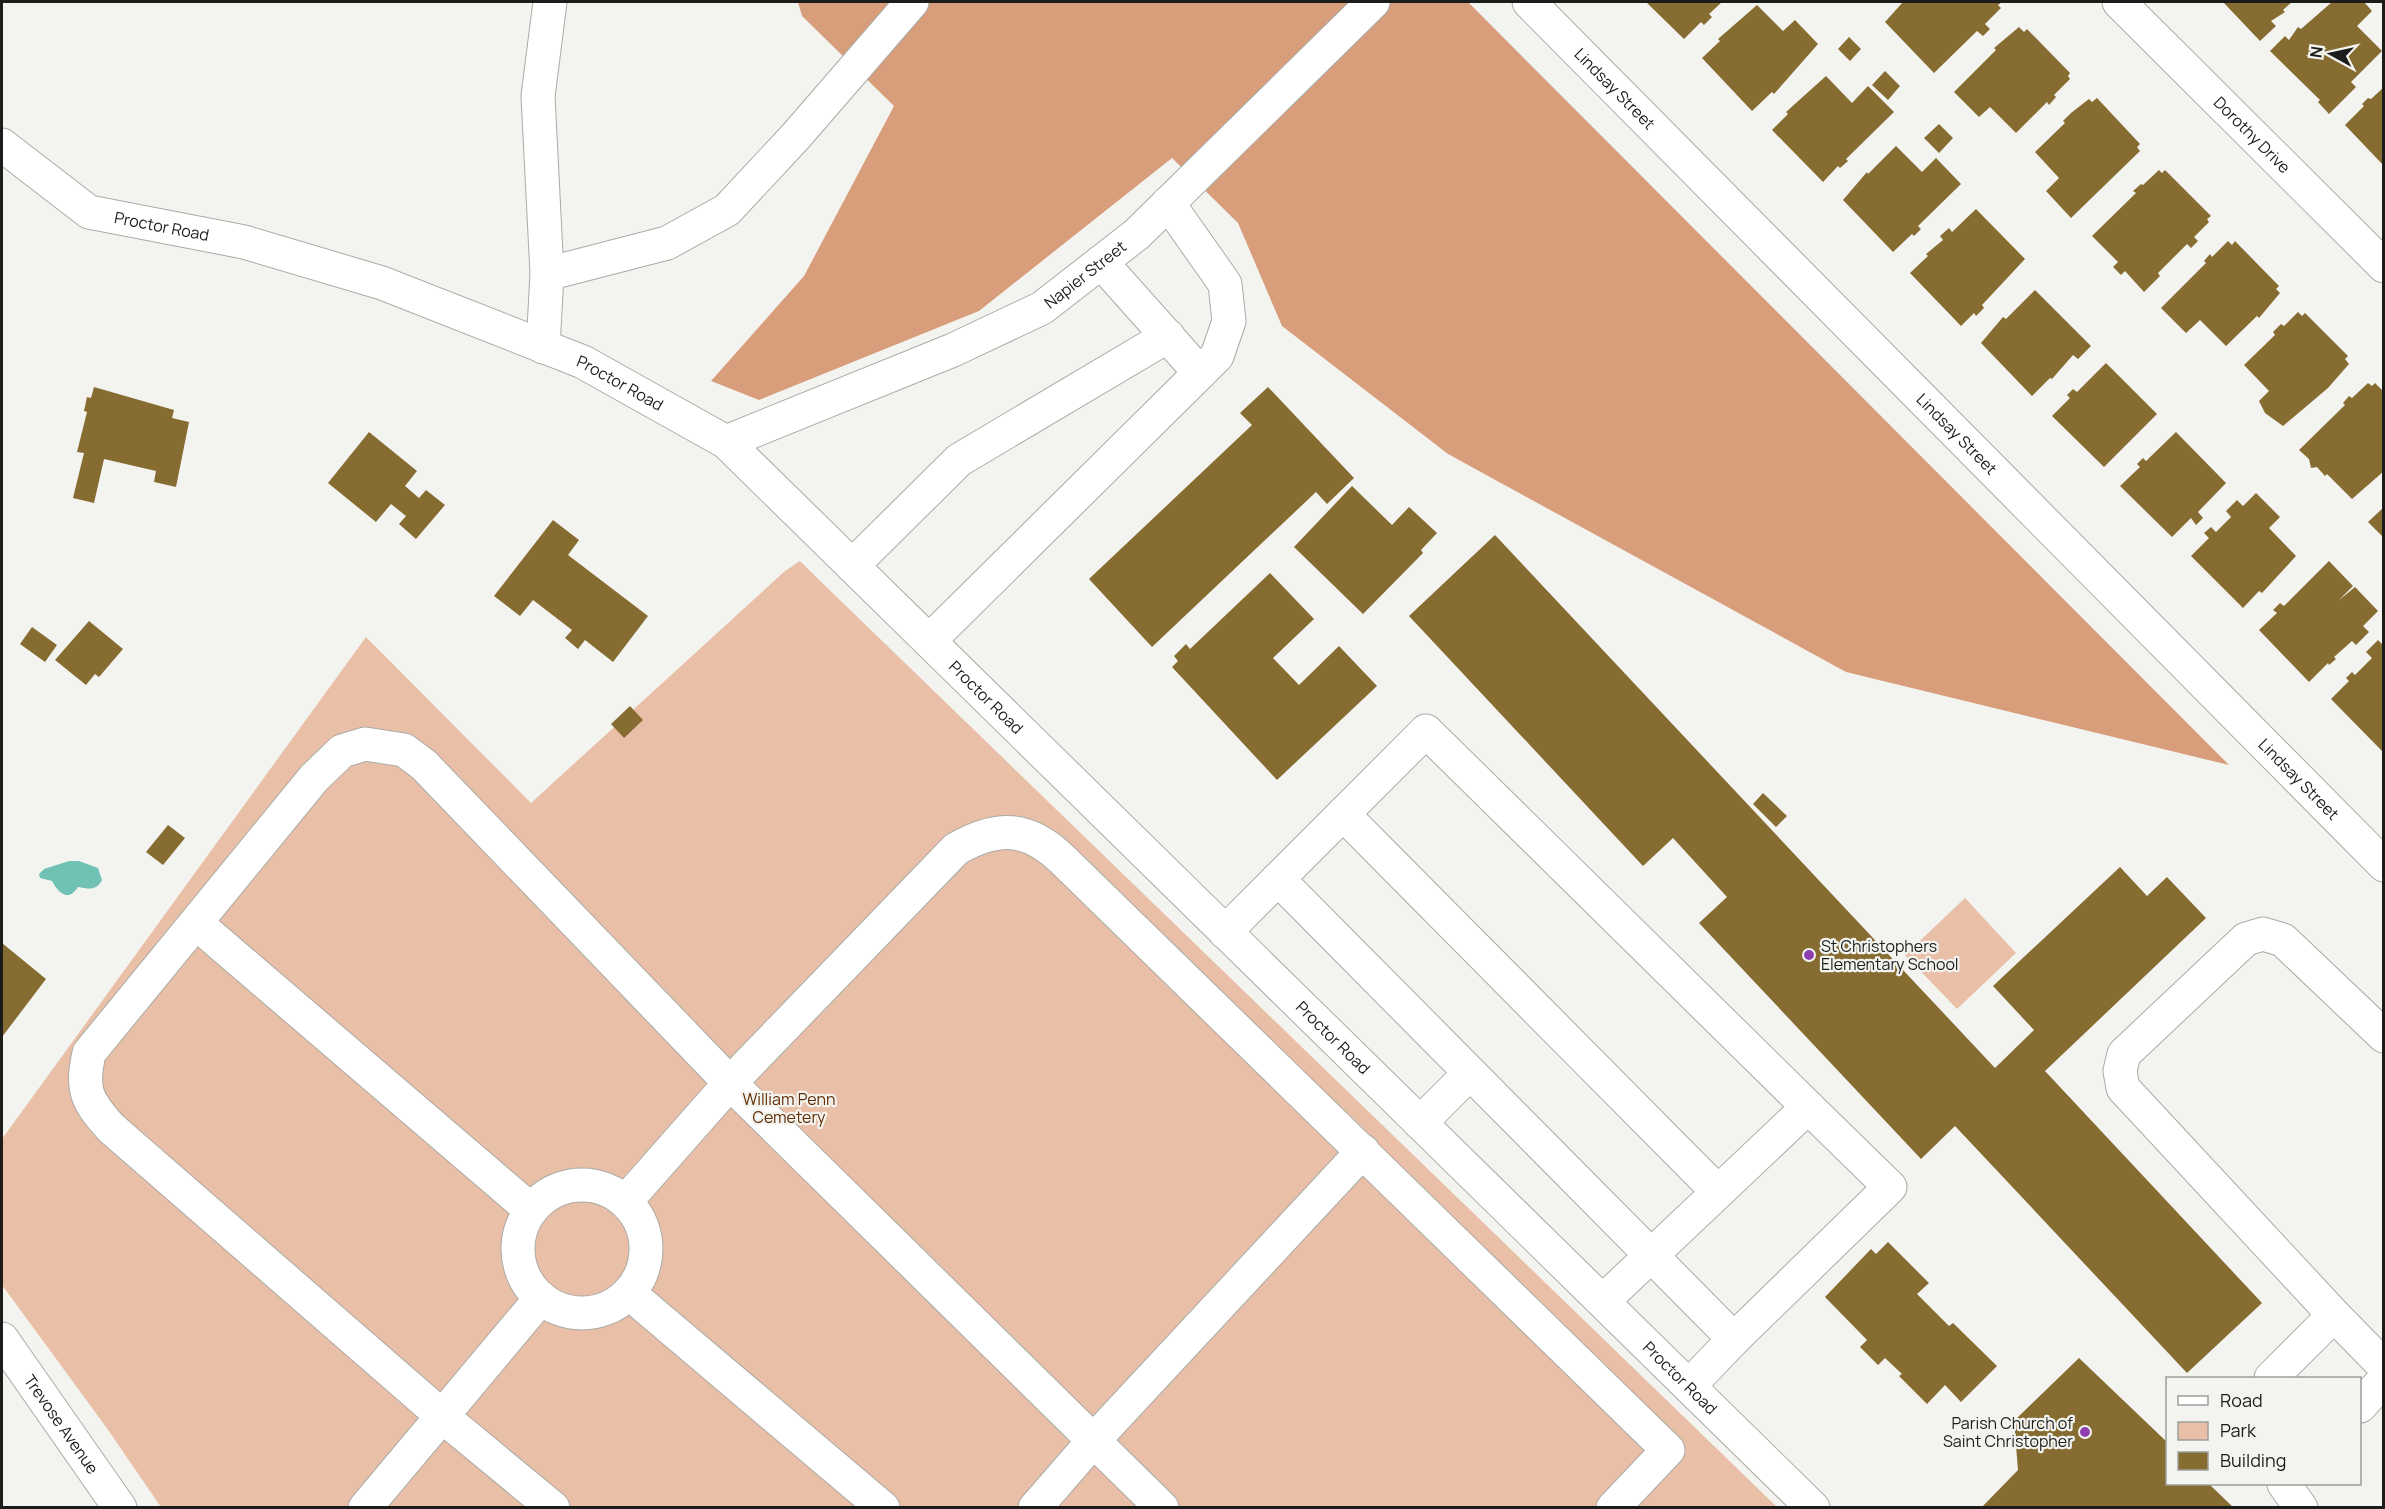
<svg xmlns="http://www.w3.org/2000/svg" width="2385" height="1509" viewBox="0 0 2385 1509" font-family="Manrope,sans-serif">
<rect width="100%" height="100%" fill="#f3f4f0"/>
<g fill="#e9bfa7">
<path d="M 800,561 L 812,573 L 1777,1507 L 161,1507 L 106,1427 L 2,1285 L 2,1139 L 366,637 L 531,803 L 785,571 Z"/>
<path d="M 1965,898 L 2016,953 L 1957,1009 L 1905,955 Z"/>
</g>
<path fill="#d89e7c" d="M 798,2 L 1468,2 L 2229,765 L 1846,672 L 1448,454 L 1282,326 L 1238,223 L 1172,158 L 979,311 L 759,400 L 711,381 L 804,276 L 894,106 L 802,16 Z"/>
<path fill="#70c2b4" d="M 69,861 L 79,861 L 98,868 L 102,880 C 96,891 89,889 78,887 C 68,903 58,892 52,881 L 40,878 L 39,874 L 44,869 Z"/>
<g fill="#876c32">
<path d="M 1646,2 L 1722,2 L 1709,14 L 1712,17 L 1704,25 L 1701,22 L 1684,39 Z"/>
<path d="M 1903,2 L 2002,2 L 1998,5 L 2001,8 L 1985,24 L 1990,29 L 1983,36 L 1977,31 L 1934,73 L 1885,22 Z"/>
<path d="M 2223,2 L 2292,2 L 2283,10 L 2285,12 L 2271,21 L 2276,26 L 2260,41 Z"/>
<path d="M 2332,2 L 2364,2 L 2372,11 L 2357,26 L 2382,51 L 2351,82 L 2356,87 L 2329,114 L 2318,102 L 2320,100 L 2270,51 L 2285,36 L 2289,40 L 2298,27 L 2301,29 Z"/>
<path d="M 1757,5 L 1783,31 L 1795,20 L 1818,44 L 1774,94 L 1772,92 L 1752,111 L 1702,58 L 1720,41 L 1718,39 Z"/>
<path d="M 2019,27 L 2024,32 L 2027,29 L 2070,73 L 2068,76 L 2070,79 L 2054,95 L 2056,97 L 2049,105 L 2047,102 L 2016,133 L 1990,107 L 1979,117 L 1954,92 L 1996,50 L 1994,48 Z"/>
<path d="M 1849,37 L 1861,49 L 1850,61 L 1838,49 Z"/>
<path d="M 1885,71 L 1900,86 L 1888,100 L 1872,85 Z"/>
<path d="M 1826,76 L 1852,103 L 1868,86 L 1894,112 L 1846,159 L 1848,161 L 1840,168 L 1838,166 L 1823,182 L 1772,130 L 1788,114 L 1786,112 Z"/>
<path d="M 2384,87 L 2384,166 L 2345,125 L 2364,106 L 2362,104 L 2368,98 L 2371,99 Z"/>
<path d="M 2097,98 L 2140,144 L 2137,147 L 2140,151 L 2071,218 L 2046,191 L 2059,178 L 2035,152 L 2065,123 L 2063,121 L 2071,113 L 2089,99 L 2092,102 Z"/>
<path d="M 1939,124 L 1953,138 L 1939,153 L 1924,138 Z"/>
<path d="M 1896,146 L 1922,172 L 1936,158 L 1961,184 L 1918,226 L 1921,229 L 1914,236 L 1912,234 L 1893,252 L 1843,200 L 1867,172 L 1868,174 Z"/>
<path d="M 2159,170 L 2162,173 L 2165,170 L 2211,216 L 2207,219 L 2209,222 L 2194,237 L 2198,241 L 2191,248 L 2187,244 L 2158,273 L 2160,276 L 2144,292 L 2125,271 L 2121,275 L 2113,267 L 2118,262 L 2092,236 L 2136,193 L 2133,191 L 2141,184 L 2143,185 Z"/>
<path d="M 1976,209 L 2025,259 L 1982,305 L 1984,308 L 1976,316 L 1974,313 L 1961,326 L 1910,273 L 1928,256 L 1926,254 L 1943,240 L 1940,236 L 1949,228 L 1952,232 Z"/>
<path d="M 2228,241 L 2232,245 L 2235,241 L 2279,286 L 2276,289 L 2280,293 L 2259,318 L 2257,316 L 2226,346 L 2200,320 L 2186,333 L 2161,308 L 2206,263 L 2204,261 L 2210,254 L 2212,257 Z"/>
<path d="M 2035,290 L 2091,346 L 2078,359 L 2073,355 L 2052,379 L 2050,378 L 2032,396 L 1981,343 L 2003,317 L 2006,319 Z"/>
<path d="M 2298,312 L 2302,316 L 2305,313 L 2348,356 L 2345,359 L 2349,364 L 2328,388 L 2283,426 L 2265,413 L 2259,401 L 2269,391 L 2244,365 L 2275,335 L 2273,332 L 2281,324 L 2284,326 Z"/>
<path d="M 2106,363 L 2157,414 L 2104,467 L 2052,416 L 2070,398 L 2067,395 L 2073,389 L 2077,392 Z"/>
<path d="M 2368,383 L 2372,386 L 2375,383 L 2384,392 L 2384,471 L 2352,499 L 2327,474 L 2325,476 L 2317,467 L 2311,468 L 2309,459 L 2299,450 L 2345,405 L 2343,403 L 2349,396 L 2352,398 Z"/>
<path d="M 94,387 L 174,410 L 172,418 L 189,422 L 176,487 L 154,482 L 156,471 L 104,459 L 94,503 L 73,498 L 84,453 L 77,452 L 87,412 L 84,411 L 87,397 L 91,398 Z"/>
<path d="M 1268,387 L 1354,478 L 1327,504 L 1316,492 L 1152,647 L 1089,579 L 1252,425 L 1240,413 Z"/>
<path d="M 369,432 L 417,471 L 405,486 L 419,498 L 426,490 L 445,505 L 416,539 L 399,524 L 406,516 L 391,504 L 376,522 L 328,483 Z"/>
<path d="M 2176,432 L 2226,483 L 2198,512 L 2203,518 L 2196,525 L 2191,518 L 2172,537 L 2120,486 L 2140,467 L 2137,464 L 2143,458 L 2146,461 Z"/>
<path d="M 1352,486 L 1392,525 L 1409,507 L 1437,533 L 1421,550 L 1423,553 L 1363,614 L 1294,547 Z"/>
<path d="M 2256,493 L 2280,517 L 2269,528 L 2296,556 L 2262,593 L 2259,591 L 2243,608 L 2191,556 L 2209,538 L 2204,533 L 2211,527 L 2216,532 L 2231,517 L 2226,511 L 2237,500 L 2243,506 Z"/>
<path d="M 2384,507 L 2384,538 L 2368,522 Z"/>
<path d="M 553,520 L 579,540 L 568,555 L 648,616 L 613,662 L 585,640 L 578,649 L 565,638 L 572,630 L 533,600 L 520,616 L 494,596 Z"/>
<path d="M 1495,535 L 1995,1068 L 2034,1030 L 1993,986 L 2120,867 L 2147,896 L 2167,877 L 2206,918 L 2045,1071 L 2262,1303 L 2187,1373 L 1955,1126 L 1921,1159 L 1699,923 L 1727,897 L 1673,838 L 1643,866 L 1409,616 Z"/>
<path d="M 2329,561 L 2353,586 L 2338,601 L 2355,587 L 2378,611 L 2363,626 L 2369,632 L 2356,645 L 2352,641 L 2334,657 L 2336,659 L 2329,665 L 2328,663 L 2309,682 L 2259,630 L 2277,613 L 2273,610 L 2280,603 L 2284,606 Z"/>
<path d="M 1270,573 L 1314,619 L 1273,658 L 1299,685 L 1339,646 L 1377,686 L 1277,780 L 1172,667 L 1178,661 L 1174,656 L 1186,644 L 1190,649 Z"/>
<path d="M 89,621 L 123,649 L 99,677 L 95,674 L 86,685 L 55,660 Z"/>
<path d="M 32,627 L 57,645 L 45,662 L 20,644 Z"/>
<path d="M 2378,640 L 2384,646 L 2382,751 L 2331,699 L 2349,681 L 2346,678 L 2352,672 L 2355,675 L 2372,658 L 2366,652 Z"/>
<path d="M 630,706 L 643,720 L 624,738 L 611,724 Z"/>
<path d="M 1763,793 L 1787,816 L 1776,827 L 1753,804 Z"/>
<path d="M 168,825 L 185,838 L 163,865 L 146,852 Z"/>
<path d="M 2,943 L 46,979 L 2,1037 Z"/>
<path d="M 1888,1242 L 1929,1283 L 1917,1294 L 1949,1326 L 1953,1323 L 1997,1366 L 1961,1402 L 1945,1385 L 1927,1404 L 1899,1376 L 1902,1374 L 1885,1358 L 1878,1365 L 1860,1347 L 1867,1340 L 1825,1297 L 1871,1249 L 1876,1254 Z"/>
<path d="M 2079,1358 L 2168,1443 L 2168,1484 L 2209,1484 L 2234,1508 L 1981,1508 L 2018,1470 L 2014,1421 Z"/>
</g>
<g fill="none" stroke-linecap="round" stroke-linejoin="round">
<g stroke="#aaaba6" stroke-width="35">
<g id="minor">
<path id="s1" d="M 1529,2 L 2384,865"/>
<path id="s2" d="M 2119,2 L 2384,266"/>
<path id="s3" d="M 2,145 L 89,212 L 244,242 L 382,283 L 583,362 L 726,442 L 1813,1508"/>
<path d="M 1101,262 L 1200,373"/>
<path d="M 547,274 L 538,96 L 550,2"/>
<path d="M 543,347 L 547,274 L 667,243 L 727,210 L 796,136 L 912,2"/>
<path id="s4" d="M 726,442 L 953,350 L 1042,308 L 1137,234 L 1373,2"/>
<path d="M 852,566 L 959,460 L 1168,336"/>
<path d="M 929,641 L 1217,356 L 1229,321 L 1225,284 L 1168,203"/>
<path d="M 1343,814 L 1718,1192"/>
<path d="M 1278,879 L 1734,1339 L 1890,1187 L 1808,1107"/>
<path d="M 196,923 L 531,1210"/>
<path d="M 1225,932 L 1426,731 L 1808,1107 L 1603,1301"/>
<path d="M 1420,1123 L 1470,1073"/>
<circle cx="582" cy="1249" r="64"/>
<path d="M 626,1201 L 730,1083 L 956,849 C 998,825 1028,826 1063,860 L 1668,1450 L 1613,1508"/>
<path d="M 629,1293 L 883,1508"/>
<path d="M 2334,1315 L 2384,1366"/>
<path id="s5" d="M 2,1339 L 120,1508"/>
<path d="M 2271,1378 L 2334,1315 L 2123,1088 L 2120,1071 L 2124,1054 L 2246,939 L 2263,934 L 2283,940 L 2384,1036"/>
<path d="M 1689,1386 L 1734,1339"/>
<path d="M 2360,1406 L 2384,1380"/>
<path d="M 2284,1484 L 2301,1508"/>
<path d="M 365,1508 L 541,1298"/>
<path d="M 553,1508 L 449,1422 L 111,1128 C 86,1100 81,1090 89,1053 L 314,778 L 342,751 L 365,744 L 404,750 L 424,765 L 730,1083 L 1162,1508"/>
<path d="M 1035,1508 L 1094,1440 L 1363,1151"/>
</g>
</g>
<use href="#minor" stroke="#fff" stroke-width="33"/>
</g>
<g fill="#8e3faf" stroke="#f3f4f0" stroke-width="2">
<circle cx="1809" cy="955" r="6"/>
<circle cx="2085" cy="1432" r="6"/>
</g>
<g text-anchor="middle" stroke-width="4.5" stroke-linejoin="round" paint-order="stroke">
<g font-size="16" fill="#1c1c1b" stroke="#f3f4f0">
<text dy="6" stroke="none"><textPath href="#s1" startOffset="122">Lindsay Street</textPath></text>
<text dy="6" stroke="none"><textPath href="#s2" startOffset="188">Dorothy Drive</textPath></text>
<text dy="6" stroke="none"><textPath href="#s3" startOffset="184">Proctor Road</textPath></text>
<text dy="6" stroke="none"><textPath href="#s4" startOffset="398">Napier Street</textPath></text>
<text dy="6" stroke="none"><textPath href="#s3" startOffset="670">Proctor Road</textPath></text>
<text dy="6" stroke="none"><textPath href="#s1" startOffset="608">Lindsay Street</textPath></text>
<text dy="6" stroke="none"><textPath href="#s3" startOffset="1156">Proctor Road</textPath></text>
<text dy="6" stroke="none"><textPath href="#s1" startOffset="1094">Lindsay Street</textPath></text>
<text dy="6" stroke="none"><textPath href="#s3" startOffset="1642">Proctor Road</textPath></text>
<text dy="6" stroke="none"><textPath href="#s3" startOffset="2128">Proctor Road</textPath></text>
<text dy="6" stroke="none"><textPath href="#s5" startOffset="104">Trevose Avenue</textPath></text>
</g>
<g font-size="16" fill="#1c1c1b" stroke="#f3f4f0" text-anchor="start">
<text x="1821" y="952">St Christophers<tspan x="1821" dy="18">Elementary School</tspan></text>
<text x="2073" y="1429" text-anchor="end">Parish Church of<tspan x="2073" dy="18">Saint Christopher</tspan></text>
</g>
<g font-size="16" fill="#632e05" stroke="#f3f4f0">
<text x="789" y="1105">William Penn<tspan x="789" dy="18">Cemetery</tspan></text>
</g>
</g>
<rect width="2385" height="1509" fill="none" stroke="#1c1c1b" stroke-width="6"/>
<rect x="2166" y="1377" width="195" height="108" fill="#f3f4f0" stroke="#9d9e9b" stroke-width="1.5"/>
<rect x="2178" y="1396" width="30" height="9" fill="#ffffff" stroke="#9d9e9b" stroke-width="1.5"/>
<text x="2220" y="1407" font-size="18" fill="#1c1c1b">Road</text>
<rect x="2178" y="1422" width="30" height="18" fill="#e9bfa7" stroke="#9d9e9b" stroke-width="1.5"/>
<text x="2220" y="1437" font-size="18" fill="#1c1c1b">Park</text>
<rect x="2178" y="1452" width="30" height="18" fill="#876c32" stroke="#9d9e9b" stroke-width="1.5"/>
<text x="2220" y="1467" font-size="18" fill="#1c1c1b">Building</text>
<g transform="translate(2331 54) rotate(278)" stroke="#f3f4f0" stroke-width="4.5" paint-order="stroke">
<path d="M0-4.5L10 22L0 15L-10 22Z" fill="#1c1c1b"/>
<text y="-9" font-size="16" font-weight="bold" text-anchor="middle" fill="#1c1c1b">N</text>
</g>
</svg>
